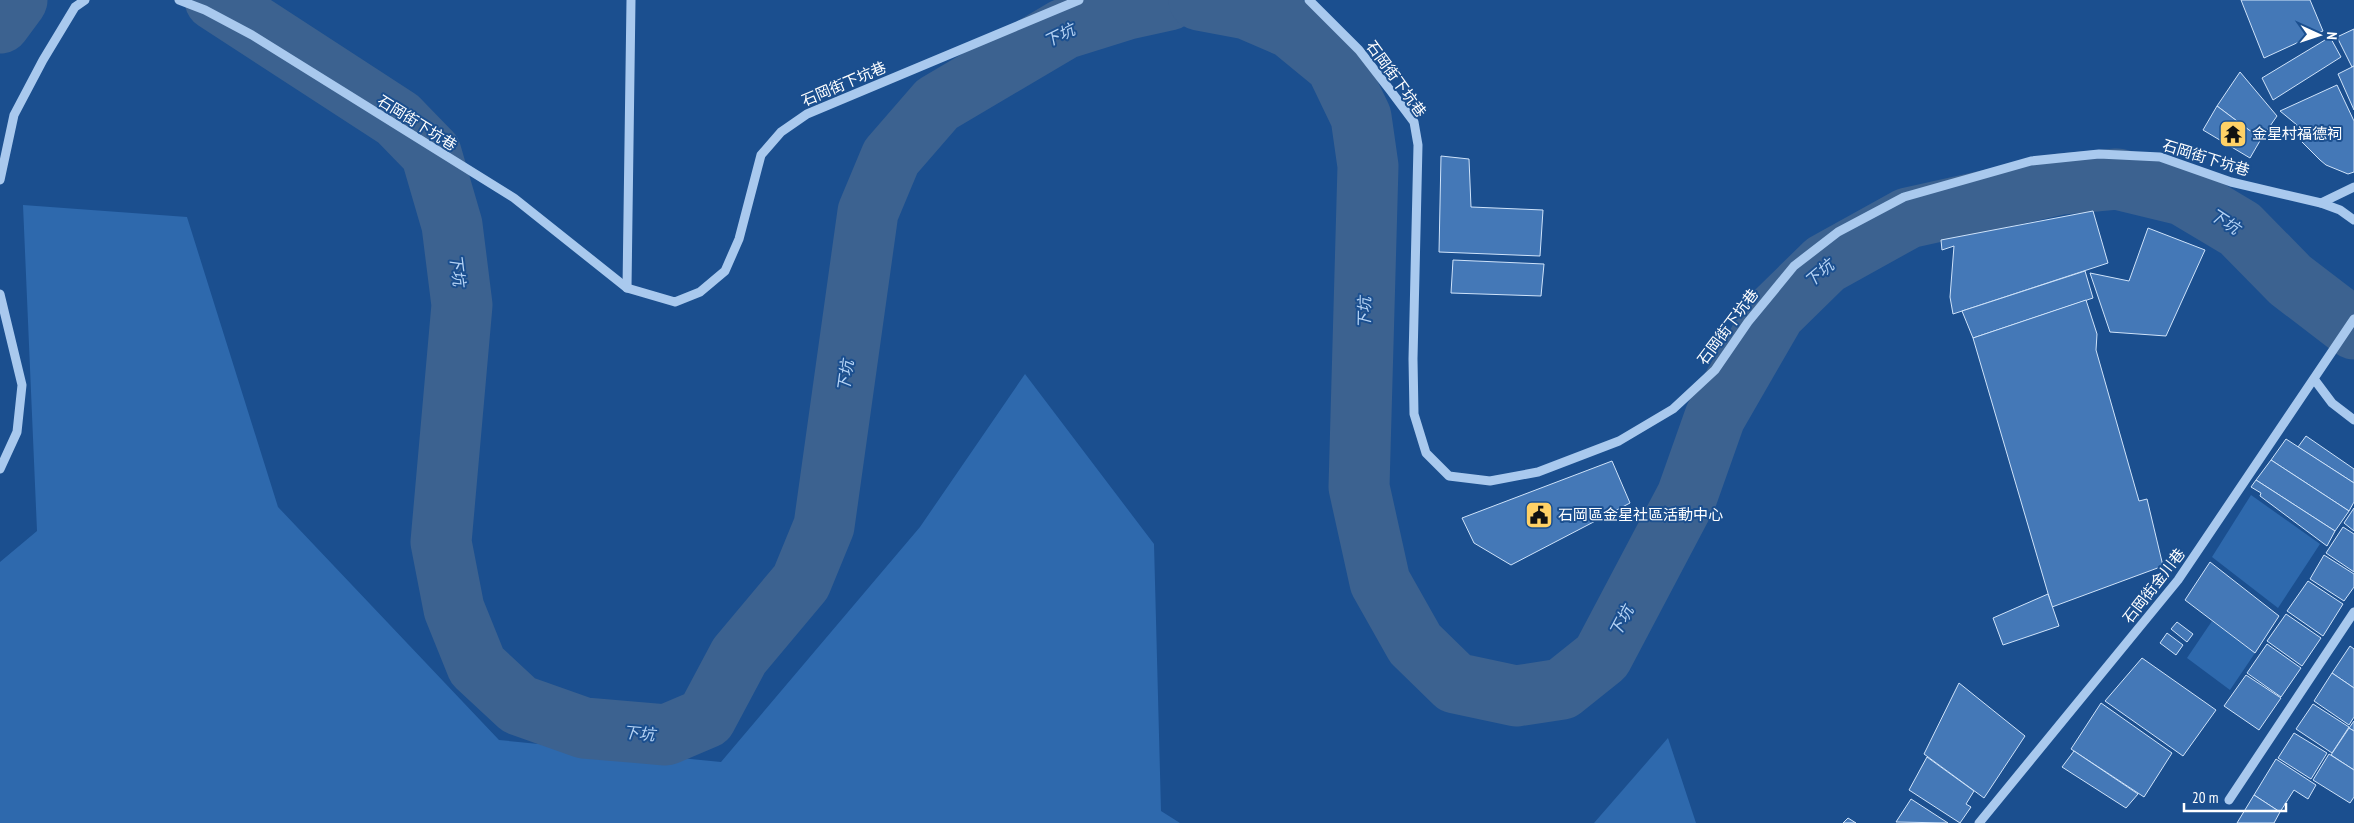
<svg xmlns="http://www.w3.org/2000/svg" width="2354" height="823" viewBox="0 0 2354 823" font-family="'PT Sans Narrow','Noto Sans TC',sans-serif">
<rect width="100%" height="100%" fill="#1b4f8f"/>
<g fill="#2e69ad">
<path d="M 23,205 L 187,217 L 278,507 L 499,740 L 721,762 L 920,527 L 1025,374 L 1154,544 L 1161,811 L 1180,823 L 0,823 L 0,562 L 37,531 Z"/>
<path d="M 2251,495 L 2320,544 L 2278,608 L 2212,557 Z"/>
<path d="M 2212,621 L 2255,653 L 2230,690 L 2187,658 Z"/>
<path d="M 1668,738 L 1696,823 L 1594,823 Z"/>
</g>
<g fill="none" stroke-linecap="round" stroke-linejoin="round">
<g stroke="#3c6290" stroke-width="61">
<path d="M 215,0 L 398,119 L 431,153 L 452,225 L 462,305 L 441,542 L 454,609 L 477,666 L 519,705 L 584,728 L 666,735 L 706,718 L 739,656 L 801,582 L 824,526 L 868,212 L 891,157 L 937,104 L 1064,29 L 1128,9 L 1169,0"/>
<path d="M 1199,0 L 1247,9 L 1291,28 L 1336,65 L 1361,117 L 1368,166 L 1359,487 L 1380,582 L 1415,644 L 1455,683 L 1516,696 L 1562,689 L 1602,657 L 1687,496 L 1715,417 L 1775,313 L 1825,264 L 1908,218 L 2061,184 L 2117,179 L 2183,195 L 2240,229 L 2290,280 L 2354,329"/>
<path d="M 0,23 L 17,0"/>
</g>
</g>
<g fill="#4478b7" stroke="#cfe3fa">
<path d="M 2241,0 L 2310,0 L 2323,31 L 2264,58 Z"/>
<path d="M 2354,29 L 2354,66 L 2352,67 L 2337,37 Z"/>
<path d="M 2330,37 L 2341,57 L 2273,100 L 2262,78 Z"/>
<path d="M 2354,66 L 2354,110 L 2338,74 Z"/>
<path d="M 2240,72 L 2277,116 L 2261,139 L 2217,106 Z"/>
<path d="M 2337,85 L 2354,121 L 2354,172 L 2348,174 L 2326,165 L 2320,160 L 2292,132 L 2297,125 L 2280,111 Z"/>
<path d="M 2217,106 L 2261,139 L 2250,158 L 2203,130 Z"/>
<path d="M 1441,156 L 1469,159 L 1471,207 L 1543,210 L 1540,256 L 1439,252 Z"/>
<path d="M 2093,211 L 2108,263 L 1953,314 L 1950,297 L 1954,246 L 1942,250 L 1941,240 Z"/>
<path d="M 2148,228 L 2205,250 L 2166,336 L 2110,332 L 2090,273 L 2129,281 Z"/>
<path d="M 1453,260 L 1544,264 L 1541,296 L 1451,293 Z"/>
<path d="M 2085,271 L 2093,298 L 1973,338 L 1962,311 Z"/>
<path d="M 2086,300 L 2097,334 L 2096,350 L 2139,501 L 2147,499 L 2163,566 L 2052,607 L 1973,338 Z"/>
<path d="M 2306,436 L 2354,469 L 2354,483 L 2298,447 Z"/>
<path d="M 2286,439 L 2354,483 L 2354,502 L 2349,511 L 2271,460 Z"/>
<path d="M 2271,460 L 2349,511 L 2335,531 L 2256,480 Z"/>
<path d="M 1612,461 L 1630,503 L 1511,565 L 1474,543 L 1462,518 Z"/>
<path d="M 2256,480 L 2335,531 L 2327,546 L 2260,496 L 2261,493 L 2251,487 Z"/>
<path d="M 2354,508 L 2354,531 L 2344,523 Z"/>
<path d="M 2343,527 L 2354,534 L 2354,572 L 2326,553 Z"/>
<path d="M 2324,555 L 2354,574 L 2354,587 L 2344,601 L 2310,579 Z"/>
<path d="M 2210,562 L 2279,616 L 2255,653 L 2185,600 Z"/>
<path d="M 2308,581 L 2343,604 L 2323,636 L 2287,611 Z"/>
<path d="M 2048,594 L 2059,626 L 2003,645 L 1993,618 Z"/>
<path d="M 2286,614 L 2321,638 L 2302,666 L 2267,641 Z"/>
<path d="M 2177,622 L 2193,634 L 2187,642 L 2171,629 Z"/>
<path d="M 2167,633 L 2183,645 L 2176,655 L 2160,643 Z"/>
<path d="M 2267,644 L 2301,668 L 2281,697 L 2247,673 Z"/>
<path d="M 2350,646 L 2354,649 L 2354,688 L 2332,673 Z"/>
<path d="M 2142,658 L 2216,710 L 2183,756 L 2105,701 Z"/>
<path d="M 2332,673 L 2354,688 L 2354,717 L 2349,725 L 2314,701 Z"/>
<path d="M 2246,675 L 2281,698 L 2259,730 L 2224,706 Z"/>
<path d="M 1959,683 L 2025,736 L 1984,798 L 1924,754 Z"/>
<path d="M 2101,703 L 2172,753 L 2144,797 L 2071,749 Z"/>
<path d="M 2313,704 L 2349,727 L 2332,753 L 2296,729 Z"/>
<path d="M 2354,721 L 2354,731 L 2349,728 Z"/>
<path d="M 2349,728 L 2354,731 L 2354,770 L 2331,755 Z"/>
<path d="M 2294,733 L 2327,753 L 2311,779 L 2278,758 Z"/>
<path d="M 2074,751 L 2138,794 L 2126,808 L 2062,767 Z"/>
<path d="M 2329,754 L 2354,770 L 2354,797 L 2350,803 L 2313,780 Z"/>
<path d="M 1927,757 L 1974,791 L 1966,804 L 1971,807 L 1960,823 L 1909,790 Z"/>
<path d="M 2276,759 L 2316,785 L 2308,799 L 2294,790 L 2280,812 L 2254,795 Z"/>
<path d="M 2254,795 L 2280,812 L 2274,823 L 2237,823 Z"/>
<path d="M 1911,799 L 1948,823 L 1896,822 Z"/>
<path d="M 1848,818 L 1856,823 L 1843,823 Z"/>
</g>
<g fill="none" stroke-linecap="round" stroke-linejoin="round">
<g stroke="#a9c9ee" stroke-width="9">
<path d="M 179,0 L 205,10 L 252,35 L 514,198 L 627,288 L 675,302 L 700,292 L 725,271 L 739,239 L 761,155 L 781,132 L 807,114 L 1079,0"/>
<path d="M 1309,0 L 1359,50 L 1390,90 L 1414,122 L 1418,145 L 1413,359 L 1414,414 L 1426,453 L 1449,476 L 1490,481 L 1538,472 L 1619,441 L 1673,409 L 1715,370 L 1748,322 L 1794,266 L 1838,232 L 1904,197 L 2031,161 L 2099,154 L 2160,157 L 2231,182 L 2321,203 L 2340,210 L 2354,220"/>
<path d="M 0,180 L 14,115 L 43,60 L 75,7 L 85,0"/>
<path d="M 2321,203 L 2354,187"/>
<path d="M 627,288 L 631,0"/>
<path d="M 0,294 L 22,385 L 17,432 L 0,469"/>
<path d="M 2314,379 L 2332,403 L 2354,420"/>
<path d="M 2229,800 L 2354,612"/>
<path d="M 1979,823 L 2178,580 L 2354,319"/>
</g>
</g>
<defs>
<g id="temple-square" transform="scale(1.4375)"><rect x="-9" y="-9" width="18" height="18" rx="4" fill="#ffd166" stroke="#1b4f8f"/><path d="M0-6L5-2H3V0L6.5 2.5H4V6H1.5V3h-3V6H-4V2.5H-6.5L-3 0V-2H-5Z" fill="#111"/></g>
<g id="civic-square" transform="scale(1.4375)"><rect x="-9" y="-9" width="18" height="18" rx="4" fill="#ffd166" stroke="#1b4f8f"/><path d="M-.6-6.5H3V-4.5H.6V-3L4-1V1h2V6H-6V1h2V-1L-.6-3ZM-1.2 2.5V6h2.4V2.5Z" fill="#111"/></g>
</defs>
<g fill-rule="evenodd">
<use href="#temple-square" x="2233" y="134"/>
<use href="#civic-square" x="1539" y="515"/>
</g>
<g text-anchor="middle" stroke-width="4" stroke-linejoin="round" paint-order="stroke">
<g font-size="15" fill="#fff" stroke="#1b4f8f">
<text transform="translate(1396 79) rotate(54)" y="5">石岡街下坑巷</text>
<text transform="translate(844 84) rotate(-23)" y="5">石岡街下坑巷</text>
<text transform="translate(417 123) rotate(32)" y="5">石岡街下坑巷</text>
<text transform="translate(2206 158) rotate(17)" y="5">石岡街下坑巷</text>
<text transform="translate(1728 327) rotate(-53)" y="5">石岡街下坑巷</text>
<text transform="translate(2154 586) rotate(-52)" y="5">石岡街金川巷</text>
</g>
<g font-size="15" fill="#fff" stroke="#1b4f8f" text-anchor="start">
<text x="2252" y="139">金星村福德祠</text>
<text x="1558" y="520">石岡區金星社區活動中心</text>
</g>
<g font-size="16" font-style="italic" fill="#b5d3f5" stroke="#1b4f8f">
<text transform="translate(1059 35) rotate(-26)" y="6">下坑</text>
<text transform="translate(2225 221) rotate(33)" y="6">下坑</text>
<text transform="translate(458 270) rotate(83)" y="6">下坑</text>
<text transform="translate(1819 273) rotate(-40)" y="6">下坑</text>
<text transform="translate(1364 313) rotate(-89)" y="6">下坑</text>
<text transform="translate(845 376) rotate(-82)" y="6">下坑</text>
<text transform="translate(1621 621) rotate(-62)" y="6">下坑</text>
<text transform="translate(639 733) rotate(5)" y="6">下坑</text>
</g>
</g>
<g transform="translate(2319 35) rotate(93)" stroke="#1b4f8f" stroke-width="4" paint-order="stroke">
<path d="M0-4L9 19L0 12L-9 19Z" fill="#ffffff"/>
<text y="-8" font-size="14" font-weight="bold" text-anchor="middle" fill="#ffffff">N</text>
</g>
<path d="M2184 803v8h102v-8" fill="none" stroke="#ffffff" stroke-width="2.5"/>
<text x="2192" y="803" font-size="15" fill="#ffffff" stroke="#1b4f8f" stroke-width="4" paint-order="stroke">20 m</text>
</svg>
